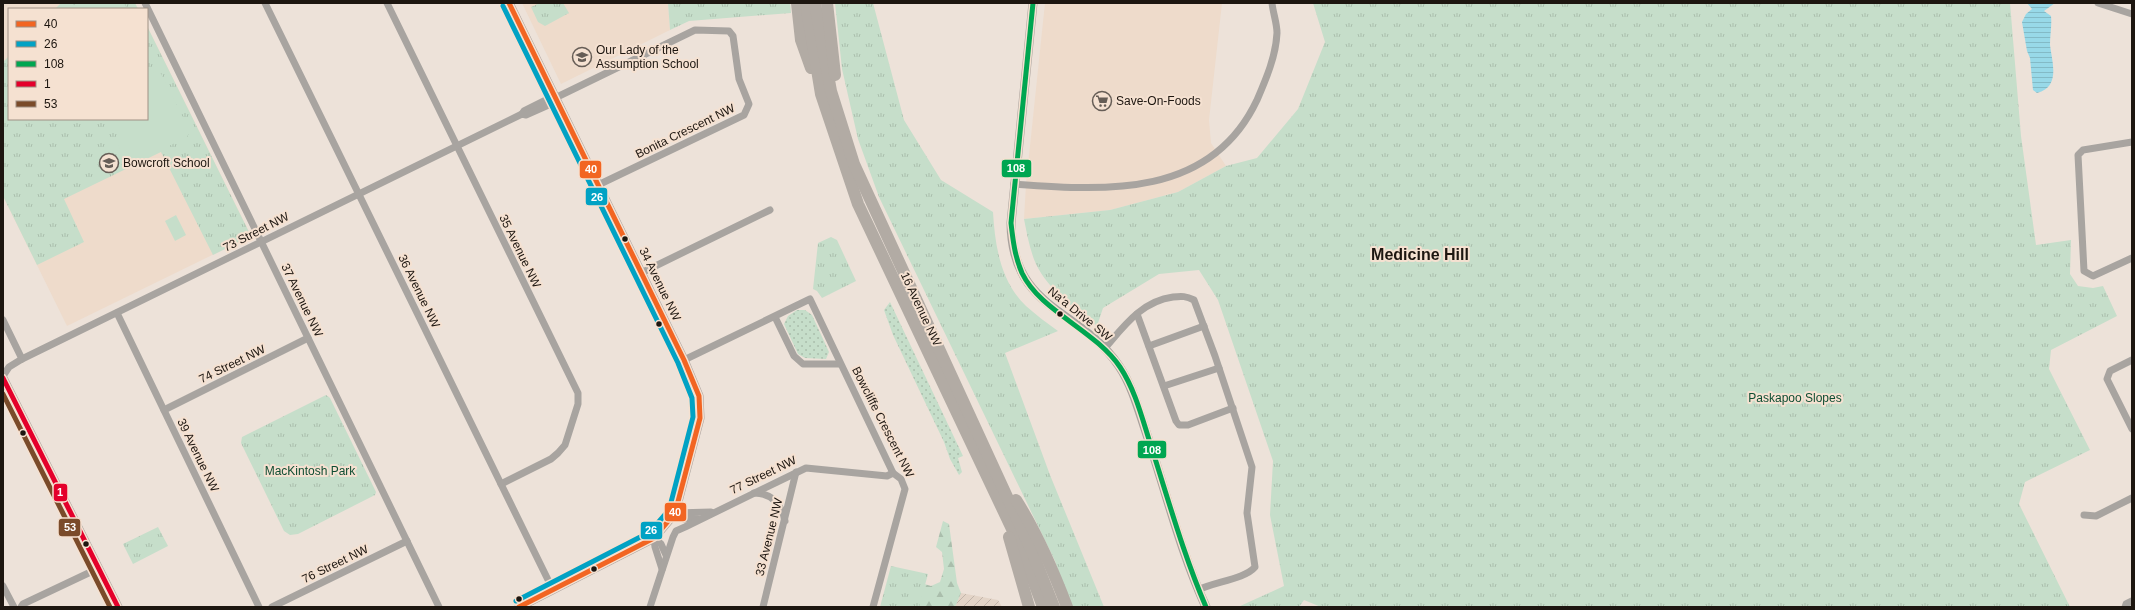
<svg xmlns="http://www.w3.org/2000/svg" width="2135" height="610" viewBox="0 0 2135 610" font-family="Arial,sans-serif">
<defs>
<pattern id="industrial-furrows" width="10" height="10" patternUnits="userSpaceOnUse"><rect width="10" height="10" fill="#e3d4c7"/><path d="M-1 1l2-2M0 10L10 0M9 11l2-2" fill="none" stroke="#c2b5aa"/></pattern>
<pattern id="grass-dots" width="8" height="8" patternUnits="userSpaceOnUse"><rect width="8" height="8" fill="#c6deca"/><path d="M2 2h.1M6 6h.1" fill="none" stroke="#aabeac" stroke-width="1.8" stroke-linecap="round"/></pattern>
<pattern id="forest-firs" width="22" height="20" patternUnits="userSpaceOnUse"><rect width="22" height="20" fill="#c6deca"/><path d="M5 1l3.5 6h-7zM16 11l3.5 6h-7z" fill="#aabeac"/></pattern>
<pattern id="park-tufts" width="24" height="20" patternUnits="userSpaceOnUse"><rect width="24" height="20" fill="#c6deca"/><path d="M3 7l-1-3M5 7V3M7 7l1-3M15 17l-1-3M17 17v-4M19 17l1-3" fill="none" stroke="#aabeac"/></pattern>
<pattern id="water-rules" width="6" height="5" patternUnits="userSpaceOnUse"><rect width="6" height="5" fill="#98d9e8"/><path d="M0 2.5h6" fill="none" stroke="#83bac6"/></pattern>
</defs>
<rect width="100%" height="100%" fill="#ede2d9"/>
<g fill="#eedbcb">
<path d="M 3,3 L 135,3 L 138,9 L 9,9 L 9,119 L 147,119 L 147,26 L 249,232 L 247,238 L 67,326 L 3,196 Z"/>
<path d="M 522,3 L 668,3 L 670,30 L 561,84 Z"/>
<path d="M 1045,3 L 1222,3 L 1209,120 L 1211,143 L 1226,166 L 1178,192 L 1110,210 L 1024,219 L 1026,184 Z"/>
</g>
<path fill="url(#industrial-furrows)" d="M 961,593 L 998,600 L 1002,607 L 955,607 Z"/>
<g fill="url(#grass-dots)">
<path d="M 890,302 L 963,456 L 958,458 L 962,472 L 959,475 L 950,459 L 944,442 L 893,335 L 884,310 Z"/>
<path d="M 797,310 L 805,310 L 812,315 L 829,352 L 826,359 L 805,358 L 798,354 L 784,324 L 788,316 Z"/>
</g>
<path fill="url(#forest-firs)" d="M 943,521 L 949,524 L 957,583 L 961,593 L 955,607 L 888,607 L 918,582 L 931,586 L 940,582 L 944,569 L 942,552 L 936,547 Z"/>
<g fill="url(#park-tufts)">
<path d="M 61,3 L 135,3 L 138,9 L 55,9 Z"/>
<path d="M 540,3 L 563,3 L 569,13 L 545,26 L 538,22 L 531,7 Z"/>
<path d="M 668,3 L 790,3 L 791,13 L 689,21 L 670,30 Z"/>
<path d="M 835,3 L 873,3 L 904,120 L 941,180 L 993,212 C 995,245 1000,281 1026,306 C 1036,315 1047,323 1058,331 L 1005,353 L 1050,475 L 1104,607 L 1071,607 L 1055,561 L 879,197 L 858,139 L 842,69 Z"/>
<path d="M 1313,3 L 2010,3 L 2021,136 L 2036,245 L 2071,240 L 2070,274 L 2078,286 L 2093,288 L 2103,286 L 2117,316 L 2051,350 L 2049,369 L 2090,450 L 2025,482 L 2019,504 L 2070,607 L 1321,607 L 1304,600 L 1299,607 L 1238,607 L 1284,586 L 1270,515 L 1273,461 L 1218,300 L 1199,270 L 1159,274 L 1103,308 L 1097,326 C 1075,308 1049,291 1036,264 C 1030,251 1027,234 1024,219 L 1110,210 L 1178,192 L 1226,166 L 1257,158 L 1298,109 L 1325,42 Z"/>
<path d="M 147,26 L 249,232 L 247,238 L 213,255 L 161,152 L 64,199 L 84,242 L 37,265 L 3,196 L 3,62 L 9,56 L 9,119 L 147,119 Z"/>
<path d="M 831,237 L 837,240 L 856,281 L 822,298 L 817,291 L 813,289 L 818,243 Z"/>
<path d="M 326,395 L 330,398 L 376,492 L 375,495 L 298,534 L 290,535 L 284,531 L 241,443 L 242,437 Z"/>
<path d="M 158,527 L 168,546 L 133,564 L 123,544 Z"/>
<path d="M 891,566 L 928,574 L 919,607 L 880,607 Z"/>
</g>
<g fill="#c6deca">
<path d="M 78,3 L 124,3 L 127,9 L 67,9 Z"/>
<path d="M 159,70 L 190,131 L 187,137 L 127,167 L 118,144 L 118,119 L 147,119 L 147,76 Z"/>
<path d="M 176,215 L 186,235 L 175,241 L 165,221 Z"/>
</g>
<path fill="url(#water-rules)" d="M 2027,3 L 2055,3 L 2044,11 L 2051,16 C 2052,25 2050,35 2050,45 C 2052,62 2061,87 2037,93 L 2033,90 L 2030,58 L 2027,51 L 2022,22 L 2026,14 L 2032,9 Z"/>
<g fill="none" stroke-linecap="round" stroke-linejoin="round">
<g stroke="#a8a4a0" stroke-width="7">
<path d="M 145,3 L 439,607"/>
<path d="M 265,3 L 553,590"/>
<path d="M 387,3 L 578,393 L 578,404 L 565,445 L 558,453 L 551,459 L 501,484"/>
<path d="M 2098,3 L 2132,14"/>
<path d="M 522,114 L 524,111 L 550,98 L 555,98 L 695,30 L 729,31 L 733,36 L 739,79 L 749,104 L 744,115 L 598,185"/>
<path d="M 2132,142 L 2083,150 L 2078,155 L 2084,271 L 2093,276 L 2132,258"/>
<path d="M 1014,184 C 1107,191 1211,198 1257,100 C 1266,79 1276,56 1277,33 C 1277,23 1273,13 1272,3"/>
<path d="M 641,273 L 770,210"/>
<path d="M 117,313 L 259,607"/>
<path d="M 1137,314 L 1176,421 L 1179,425 L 1188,425 L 1233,408"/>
<path d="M 775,317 L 794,356 L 803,364 L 840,364"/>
<path d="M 3,320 L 22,359"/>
<path d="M 1149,346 L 1204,326"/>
<path d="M 1105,348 C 1124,326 1142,301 1173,297 C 1182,296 1186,296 1194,300 L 1215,356 L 1252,467 L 1247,513 L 1255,567 C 1245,579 1214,582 1198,590"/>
<path d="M 684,360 L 810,299 L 893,473 L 901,479 L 905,489 L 873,607"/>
<path d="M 2132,360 L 2110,371 L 2107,379 L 2132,429"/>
<path d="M 3,376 L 9,367 L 22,359 L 522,114 L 526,115 L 553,103 L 555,98"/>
<path d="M 1164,386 L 1219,368"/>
<path d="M 164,410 L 308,338"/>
<path d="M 754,493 C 771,493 782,504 785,521"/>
<path d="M 675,513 L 711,512"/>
<path d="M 675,513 L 684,519 L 697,519"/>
<path d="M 2084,515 L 2096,516 L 2132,498"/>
<path d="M 654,538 L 655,547 L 662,569"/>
<path d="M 654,538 L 661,544 L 666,555"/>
<path d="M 3,586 L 14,607"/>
<path d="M 21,607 L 23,604 L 97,569"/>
<path d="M 272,607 L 407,541"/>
<path d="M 650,607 L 673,537 L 676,531 L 685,527 L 806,468 L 887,476 L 893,473"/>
<path d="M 763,607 L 796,472"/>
<path d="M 2125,607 L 2126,604 L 2132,601"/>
</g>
<g stroke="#a9a29e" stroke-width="9">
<path d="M 509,3 L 684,360 L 699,396 L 700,418 L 675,513 L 654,538 L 519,607"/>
<path d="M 1033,3 L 1011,223 C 1012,311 1079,307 1119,366 C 1133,387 1139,412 1147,435 C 1166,492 1181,553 1206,607"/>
<path d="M 3,378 L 118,607"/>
</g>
<g stroke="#b2aba4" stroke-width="12">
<path d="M 797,3 L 801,40 L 811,68"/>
<path d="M 806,3 L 821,94 L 858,204 L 1021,548 L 1043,607"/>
<path d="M 815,3 L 831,91 L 854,164 L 1031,549 L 1054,607"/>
<path d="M 827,3 L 835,75"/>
<path d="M 1016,500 C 1037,533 1053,570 1067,607"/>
<path d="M 1009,537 L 1029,607"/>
</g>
<g stroke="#f5e1d1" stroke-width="8">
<path id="bus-1" d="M 509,3 L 684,360 L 699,396 L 700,418 L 675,513 L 654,538 L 519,607"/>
</g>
<g stroke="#f5e1d1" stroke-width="8">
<path id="bus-2" d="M 503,6 L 678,363 L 692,398 L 693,417 L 669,510 L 650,532 L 516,601"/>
</g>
<g stroke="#f5e1d1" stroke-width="8">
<path id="bus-3" d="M 1033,3 L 1011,223 C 1013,241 1015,257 1022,273 C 1040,311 1095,330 1120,367 C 1136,391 1143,422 1152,449 C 1169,502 1184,556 1206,607"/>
</g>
<g stroke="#f5e1d1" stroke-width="8">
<path id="bus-4" d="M 3,378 L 118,607"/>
</g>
<g stroke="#f5e1d1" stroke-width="8">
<path id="bus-5" d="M 3,394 L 110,607"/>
</g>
<use href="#bus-1" stroke="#f26522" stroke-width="5"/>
<use href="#bus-2" stroke="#01a2c4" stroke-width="5"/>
<use href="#bus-3" stroke="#00a651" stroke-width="5"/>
<use href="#bus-4" stroke="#e4002b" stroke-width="5"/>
<use href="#bus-5" stroke="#7a4b2a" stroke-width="5"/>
</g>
<defs>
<g id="school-ring" transform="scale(1)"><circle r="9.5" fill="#f5e1d1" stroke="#665d56" stroke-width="1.5"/><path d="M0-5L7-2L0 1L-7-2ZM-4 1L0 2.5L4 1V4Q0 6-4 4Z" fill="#665d56"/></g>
<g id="supermarket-ring" transform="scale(1)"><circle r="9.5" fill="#f5e1d1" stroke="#665d56" stroke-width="1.5"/><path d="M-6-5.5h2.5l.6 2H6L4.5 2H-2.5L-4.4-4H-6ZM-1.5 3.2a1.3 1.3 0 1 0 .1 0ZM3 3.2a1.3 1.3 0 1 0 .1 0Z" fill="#665d56"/></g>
</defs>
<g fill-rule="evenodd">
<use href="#school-ring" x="582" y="57"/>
<use href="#supermarket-ring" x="1102" y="101"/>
<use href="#school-ring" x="109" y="163"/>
</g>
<g fill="#1d1610" stroke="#f5e1d1" stroke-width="1.5">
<circle cx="625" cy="239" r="3.5"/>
<circle cx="1060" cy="314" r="3.5"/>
<circle cx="659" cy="324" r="3.5"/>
<circle cx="23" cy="433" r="3.5"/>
<circle cx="86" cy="544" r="3.5"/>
<circle cx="594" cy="569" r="3.5"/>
<circle cx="519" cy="599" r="3.5"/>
</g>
<g text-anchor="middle" stroke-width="4" stroke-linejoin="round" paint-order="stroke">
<g font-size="12" fill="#1d1610" stroke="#f5e1d1" text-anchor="start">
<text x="596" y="54">Our Lady of the<tspan x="596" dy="14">Assumption School</tspan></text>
<text x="1116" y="105">Save-On-Foods</text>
<text x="123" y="167">Bowcroft School</text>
</g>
<g font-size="12" fill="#1d1610" stroke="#f5e1d1">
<text transform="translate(685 131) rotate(-26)" y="4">Bonita Crescent NW</text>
<text transform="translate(256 232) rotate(-27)" y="4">73 Street NW</text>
<text transform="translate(520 251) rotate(64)" y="4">35 Avenue NW</text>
<text transform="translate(660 284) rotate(64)" y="4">34 Avenue NW</text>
<text transform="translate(419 291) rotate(64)" y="4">36 Avenue NW</text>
<text transform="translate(302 300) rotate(64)" y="4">37 Avenue NW</text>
<text transform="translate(921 309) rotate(65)" y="4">16 Avenue NW</text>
<text transform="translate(1080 314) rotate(39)" y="4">Na'a Drive SW</text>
<text transform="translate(232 364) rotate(-26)" y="4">74 Street NW</text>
<text transform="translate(883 422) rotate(63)" y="4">Bowcliffe Crescent NW</text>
<text transform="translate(198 455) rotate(64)" y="4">39 Avenue NW</text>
<text transform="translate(763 475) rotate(-26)" y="4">77 Street NW</text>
<text transform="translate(769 537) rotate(-76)" y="4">33 Avenue NW</text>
<text transform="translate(335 564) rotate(-26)" y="4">76 Street NW</text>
</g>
<g font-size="12" fill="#0e4d32" stroke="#f5e1d1">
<text x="1795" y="402">Paskapoo Slopes</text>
<text x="310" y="475">MacKintosh Park</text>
</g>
<g font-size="16" font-weight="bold" fill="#1d1610" stroke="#f5e1d1">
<text x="1420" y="260">Medicine Hill</text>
</g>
</g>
<g stroke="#f5e1d1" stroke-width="1.5">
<rect x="1001" y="159" width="31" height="19" rx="4" fill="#00a651"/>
<rect x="579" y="160" width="23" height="19" rx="4" fill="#f26522"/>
<rect x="585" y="187" width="23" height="19" rx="4" fill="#01a2c4"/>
<rect x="1137" y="440" width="30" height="19" rx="4" fill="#00a651"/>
<rect x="53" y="483" width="15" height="19" rx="4" fill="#e4002b"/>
<rect x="664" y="502" width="23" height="20" rx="4" fill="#f26522"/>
<rect x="58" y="518" width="23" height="19" rx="4" fill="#7a4b2a"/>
<rect x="640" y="521" width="23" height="19" rx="4" fill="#01a2c4"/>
</g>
<g font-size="11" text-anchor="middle" font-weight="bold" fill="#fff">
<text x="1016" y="172">108</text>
<text x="591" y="173">40</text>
<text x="597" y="201">26</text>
<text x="1152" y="454">108</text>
<text x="60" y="496">1</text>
<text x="675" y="516">40</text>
<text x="70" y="531">53</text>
<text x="651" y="534">26</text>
</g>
<rect width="2135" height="610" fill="none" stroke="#1d1610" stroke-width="8"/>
<rect x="8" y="8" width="140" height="112" fill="#f5e1d1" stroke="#9f9084"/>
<rect x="16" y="21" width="20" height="6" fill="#f26522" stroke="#9f9084"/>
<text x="44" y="28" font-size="12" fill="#1d1610">40</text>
<rect x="16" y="41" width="20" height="6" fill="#01a2c4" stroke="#9f9084"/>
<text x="44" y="48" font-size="12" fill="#1d1610">26</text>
<rect x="16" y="61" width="20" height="6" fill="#00a651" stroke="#9f9084"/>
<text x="44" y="68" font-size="12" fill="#1d1610">108</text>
<rect x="16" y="81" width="20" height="6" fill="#e4002b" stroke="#9f9084"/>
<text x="44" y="88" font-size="12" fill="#1d1610">1</text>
<rect x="16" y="101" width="20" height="6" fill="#7a4b2a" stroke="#9f9084"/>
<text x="44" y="108" font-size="12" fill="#1d1610">53</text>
</svg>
